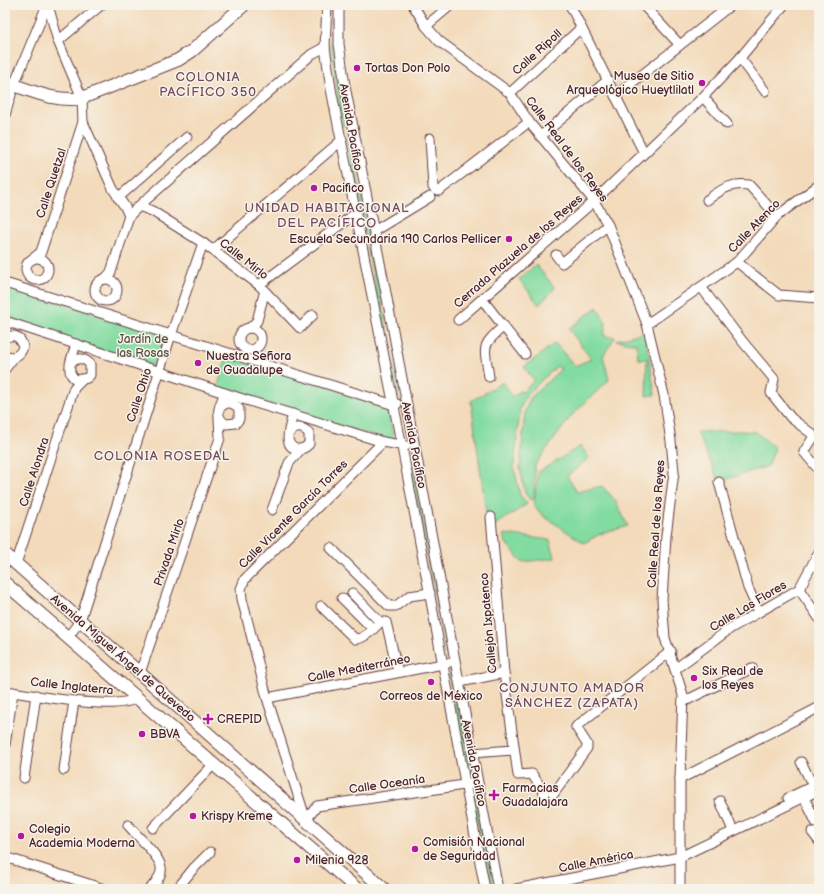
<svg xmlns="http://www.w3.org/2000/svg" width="824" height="894" viewBox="0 0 824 894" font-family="'Balsamiq Sans',sans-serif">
<rect width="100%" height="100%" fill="#f7f3e8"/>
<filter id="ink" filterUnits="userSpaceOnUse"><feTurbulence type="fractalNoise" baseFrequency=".025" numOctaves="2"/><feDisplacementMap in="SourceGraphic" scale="8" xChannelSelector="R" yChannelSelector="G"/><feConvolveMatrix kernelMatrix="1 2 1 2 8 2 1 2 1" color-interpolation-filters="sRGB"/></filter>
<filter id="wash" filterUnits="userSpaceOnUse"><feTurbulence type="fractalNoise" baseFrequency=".012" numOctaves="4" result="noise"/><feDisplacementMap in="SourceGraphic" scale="16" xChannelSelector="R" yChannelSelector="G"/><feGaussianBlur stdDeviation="0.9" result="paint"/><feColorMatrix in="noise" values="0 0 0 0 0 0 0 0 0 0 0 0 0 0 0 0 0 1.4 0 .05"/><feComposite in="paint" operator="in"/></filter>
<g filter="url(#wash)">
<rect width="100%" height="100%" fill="#f3daba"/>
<g fill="#82dca1" stroke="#667e66">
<path d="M 332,5 L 334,5 L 336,46 L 347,125 L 342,126 L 331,47 Z"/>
<path d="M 345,138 L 353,153 L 399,390 L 398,399 Z"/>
<path d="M 536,265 L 555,288 L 539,305 L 519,279 Z"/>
<path d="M 5,285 L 167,334 L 156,369 L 5,317 Z"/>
<path d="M 597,307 L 606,322 L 604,336 L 615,337 L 603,356 L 609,380 L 572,415 L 535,465 L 534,498 L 531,501 L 525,493 L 520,468 L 525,411 L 531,397 L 560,370 L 560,368 L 557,366 L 527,394 L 520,409 L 514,467 L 520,495 L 527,504 L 494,526 L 489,534 L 471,401 L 503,382 L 513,397 L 519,391 L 523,392 L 534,380 L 524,367 L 555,343 L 575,366 L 591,359 L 569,329 Z"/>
<path d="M 645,332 L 655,395 L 646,396 L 647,359 L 638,359 L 637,344 L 616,340 Z"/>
<path d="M 227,355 L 386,404 L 395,442 L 217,389 Z"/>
<path d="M 741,431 L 756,432 L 775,448 L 768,466 L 721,481 L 718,479 L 697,432 Z"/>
<path d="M 581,446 L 589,458 L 567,476 L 577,492 L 602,486 L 615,500 L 628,526 L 600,534 L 584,543 L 542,515 L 534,505 L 538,472 Z"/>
<path d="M 408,455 L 411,455 L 449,656 L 446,656 Z"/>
<path d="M 504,534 L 550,540 L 555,558 L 522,562 L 506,543 Z"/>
<path d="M 453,672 L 473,779 L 468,779 L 449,673 Z"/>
<path d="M 475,791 L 495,889 L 489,889 L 472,792 Z"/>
</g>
</g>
<g filter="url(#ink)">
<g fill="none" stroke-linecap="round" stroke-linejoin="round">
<g stroke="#633b40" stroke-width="11">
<g id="minor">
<path d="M 48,5 L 58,41 L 82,98 L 83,122 L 113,189 L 125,207 L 129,216"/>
<path d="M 327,5 L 325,47 L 331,89 L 402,447 L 485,889"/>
<path d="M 339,5 L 339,44 L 345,86 L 386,293 L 498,889"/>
<path d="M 413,5 L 426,26 L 439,41 L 510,93 L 529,122 L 594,201 L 608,225 L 647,324 L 664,395 L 671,441 L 674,472 L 666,536 L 662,600 L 665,638 L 683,695 L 680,779 L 680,889"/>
<path d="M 570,5 L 644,153"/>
<path d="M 643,5 L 679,44"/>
<path d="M 426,26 L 451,5"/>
<path d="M 58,41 L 101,5"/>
<path d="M 740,58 L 765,91"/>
<path d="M 510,93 L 581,28"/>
<path d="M 615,96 L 731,5"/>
<path d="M 703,97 L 727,124"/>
<path d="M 5,115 L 14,85 L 47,5"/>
<path d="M 541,136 L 608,80"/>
<path d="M 430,138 L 433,187 L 435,190 L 439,191 L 529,122"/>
<path d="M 118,198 L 187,137"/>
<path d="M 707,200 C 721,190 731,182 749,185 L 777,216"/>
<path d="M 139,206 L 312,54 L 325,47"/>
<path d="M 374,231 L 430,197"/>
<path d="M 213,250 L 342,140"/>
<path d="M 556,255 L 562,263 L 608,225"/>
<circle cx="37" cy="269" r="11"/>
<path d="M 31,260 L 41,252 L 83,122"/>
<path d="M 737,262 L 779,295 L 819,298"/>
<path d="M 105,279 L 111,272 L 129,216 L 139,206 L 152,211 L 203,243 L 259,285 L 300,328 L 313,315"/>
<circle cx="106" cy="290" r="11"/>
<path d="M 5,283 L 394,405 L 397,404"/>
<path d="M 259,285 L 356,213"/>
<path d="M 701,287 L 743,342 L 774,379 L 771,393 L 791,418 L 812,434 L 813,438 L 804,452 L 819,470"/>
<path d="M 482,299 L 525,354"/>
<path d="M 458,320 L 594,201 L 703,97 L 740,58 L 784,5"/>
<path d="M 5,321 L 246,400 L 383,442 L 406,446"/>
<path d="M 647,324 L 737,262 L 777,216 L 819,185"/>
<path d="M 250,328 L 257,321 L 265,290"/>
<circle cx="250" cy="339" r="11"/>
<path d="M 5,338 C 14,333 21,337 23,347 C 20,356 14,359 5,355"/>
<path d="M 70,364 C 77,357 83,357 90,364 L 90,375 L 87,378 L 77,380 C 63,373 73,356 76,344"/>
<path d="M 5,369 L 14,357"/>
<path d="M 489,377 C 485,347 479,347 504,326"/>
<path d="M 219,409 C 226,401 232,401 239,409 L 239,419 L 236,423 L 226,424 C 213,417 220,404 225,393"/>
<path d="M 289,433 C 295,426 302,426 309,433 L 309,444 C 306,447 302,450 297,449 C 281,446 291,424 293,414"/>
<path d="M 719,482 L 748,588 L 759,612"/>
<path d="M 272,510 L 289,463 L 301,449"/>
<path d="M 491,517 L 504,673 L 518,775 L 532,774 L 545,794 L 552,796 L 587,748 L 587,744 L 576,727 L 578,725 L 671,651"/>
<path d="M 331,548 L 389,606 L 396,606 L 409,596 L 430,593"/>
<path d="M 16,564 L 74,388 L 82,380"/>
<path d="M 799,589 L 819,618"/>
<path d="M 352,593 L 380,622"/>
<path d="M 342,598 L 373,629"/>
<path d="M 321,606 L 355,639 C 364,639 374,629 380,622 L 386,622 L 398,672"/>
<path d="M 68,637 L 80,621 L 171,335 L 203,243"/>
<path d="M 675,669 L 731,628 L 799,589 L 819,552"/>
<path d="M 140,673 L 220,438 L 219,418"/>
<path d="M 460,682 L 504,673"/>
<path d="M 5,691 C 31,694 116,712 136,698"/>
<path d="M 267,698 L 448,663"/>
<path d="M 683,702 L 752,668"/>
<path d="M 5,745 L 13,692"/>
<path d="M 472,753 L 513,750"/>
<path d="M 64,770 L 74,701"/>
<path d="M 24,778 L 36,695"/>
<path d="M 680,779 L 818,708"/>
<path d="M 804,797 L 816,822"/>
<path d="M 788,798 L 813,786 L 801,762"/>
<path d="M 720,801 L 731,826"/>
<path d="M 306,820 L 267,698 L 242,599 L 241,589 L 245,579 L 383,442"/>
<path d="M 306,820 L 317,806 L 471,784"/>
<path d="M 128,825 C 136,835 159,855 161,867 C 163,875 155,883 150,889"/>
<path d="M 153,828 L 213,765"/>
<path d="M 812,832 L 819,841"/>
<path d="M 5,857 L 104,889"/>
<path d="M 177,889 L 193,869 L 210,852"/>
<path d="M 516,889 L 680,857 L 819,790"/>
</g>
</g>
<g stroke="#633b40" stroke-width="14">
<g id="major">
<path d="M 5,82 C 30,90 56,103 82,98 L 178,60 L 192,51 L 244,5"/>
<path d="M 5,554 L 384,889"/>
<path d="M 5,583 L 357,889"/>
</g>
</g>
<use href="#minor" stroke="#fff" stroke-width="9"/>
<use href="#major" stroke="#fff" stroke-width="12"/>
</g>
</g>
<g fill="#b5179e" stroke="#f7f3e8" stroke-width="1.5">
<circle cx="357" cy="68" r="4"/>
<circle cx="702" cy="83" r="4"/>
<circle cx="314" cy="188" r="4"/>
<circle cx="509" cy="239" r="4"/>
<circle cx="198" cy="363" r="4"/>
<circle cx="694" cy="678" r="4"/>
<circle cx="431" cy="682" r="4"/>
<path d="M206 713h4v4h4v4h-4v4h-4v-4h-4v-4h4z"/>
<circle cx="142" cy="734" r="4"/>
<path d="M492 789h4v4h4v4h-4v4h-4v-4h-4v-4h4z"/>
<circle cx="193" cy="816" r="4"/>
<circle cx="21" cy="836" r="4"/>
<circle cx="415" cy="849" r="4"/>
<circle cx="297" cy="860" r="4"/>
</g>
<g text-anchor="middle" stroke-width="3" stroke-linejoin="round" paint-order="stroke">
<g font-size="12" fill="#4a1f2b" stroke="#f7f3e8">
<text transform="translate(537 52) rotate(-42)" y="4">Calle Ripoll</text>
<text transform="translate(351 127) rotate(80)" y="4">Avenida Pacífico</text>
<text transform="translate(567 149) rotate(53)" y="4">Calle Real de los Reyes</text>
<text transform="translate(51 183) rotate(-72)" y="4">Calle Quetzal</text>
<text transform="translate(754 226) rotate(-46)" y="4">Calle Atenco</text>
<text transform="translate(518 251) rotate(-41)" y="4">Cerrada Plazuela de los Reyes</text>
<text transform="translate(244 259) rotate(38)" y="4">Calle Mirlo</text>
<text transform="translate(139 395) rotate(-72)" y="4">Calle Ohio</text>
<text transform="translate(414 445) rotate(79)" y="4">Avenida Pacífico</text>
<text transform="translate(34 472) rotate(-72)" y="4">Calle Alondra</text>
<text transform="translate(293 514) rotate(-45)" y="4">Calle Vicente García Torres</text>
<text transform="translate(656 524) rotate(-86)" y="4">Calle Real de los Reyes</text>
<text transform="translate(169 552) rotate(-71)" y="4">Privada Mirlo</text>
<text transform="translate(748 606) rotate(-31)" y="4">Calle Las Flores</text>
<text transform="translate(488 623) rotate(-95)" y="4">Callejón Ixpatenco</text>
<text transform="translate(123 658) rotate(41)" y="4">Avenida Miguel Ángel de Quevedo</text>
<text transform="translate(359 668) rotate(-11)" y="4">Calle Mediterráneo</text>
<text transform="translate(72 686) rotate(6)" y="4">Calle Inglaterra</text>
<text transform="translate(474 763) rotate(79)" y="4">Avenida Pacífico</text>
<text transform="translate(387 784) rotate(-8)" y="4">Calle Oceanía</text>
<text transform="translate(596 861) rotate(-11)" y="4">Calle América</text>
</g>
<g font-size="12" fill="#4a1f2b" stroke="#f7f3e8" text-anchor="start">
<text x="365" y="72">Tortas Don Polo</text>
<text x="694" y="80" text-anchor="end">Museo de Sitio<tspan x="694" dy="14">Arqueológico Hueytlilatl</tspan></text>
<text x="322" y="192">Pacifico</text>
<text x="501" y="243" text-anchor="end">Escuela Secundaria 190 Carlos Pellicer</text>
<text x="206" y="360">Nuestra Señora<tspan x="206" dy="14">de Guadalupe</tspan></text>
<text x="702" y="675">Six Real de<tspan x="702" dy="14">los Reyes</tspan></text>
<text x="431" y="700" text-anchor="middle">Correos de México</text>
<text x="217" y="723">CREPID</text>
<text x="150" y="738">BBVA</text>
<text x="502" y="792">Farmacias<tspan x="502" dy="14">Guadalajara</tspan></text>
<text x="201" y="820">Krispy Kreme</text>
<text x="29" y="833">Colegio<tspan x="29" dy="14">Academia Moderna</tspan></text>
<text x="423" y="846">Comisión Nacional<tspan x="423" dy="14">de Seguridad</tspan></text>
<text x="305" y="864">Milenia 928</text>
</g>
<g font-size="12" fill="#584e48" stroke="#f7f3e8">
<text x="143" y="343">Jardín de<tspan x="143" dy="14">las Rosas</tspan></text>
</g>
<g font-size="13" letter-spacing="1" fill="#734a5f" stroke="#f7f3e8">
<text x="208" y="81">COLONIA<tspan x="208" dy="15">PACÍFICO 350</tspan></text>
<text x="327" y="212">UNIDAD HABITACIONAL<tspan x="327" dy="15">DEL PACÍFICO</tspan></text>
<text x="162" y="460">COLONIA ROSEDAL</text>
<text x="572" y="692">CONJUNTO AMADOR<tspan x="572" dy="15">SÁNCHEZ (ZAPATA)</tspan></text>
</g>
</g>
<rect width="824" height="894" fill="none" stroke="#f7f3e8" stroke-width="20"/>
</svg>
